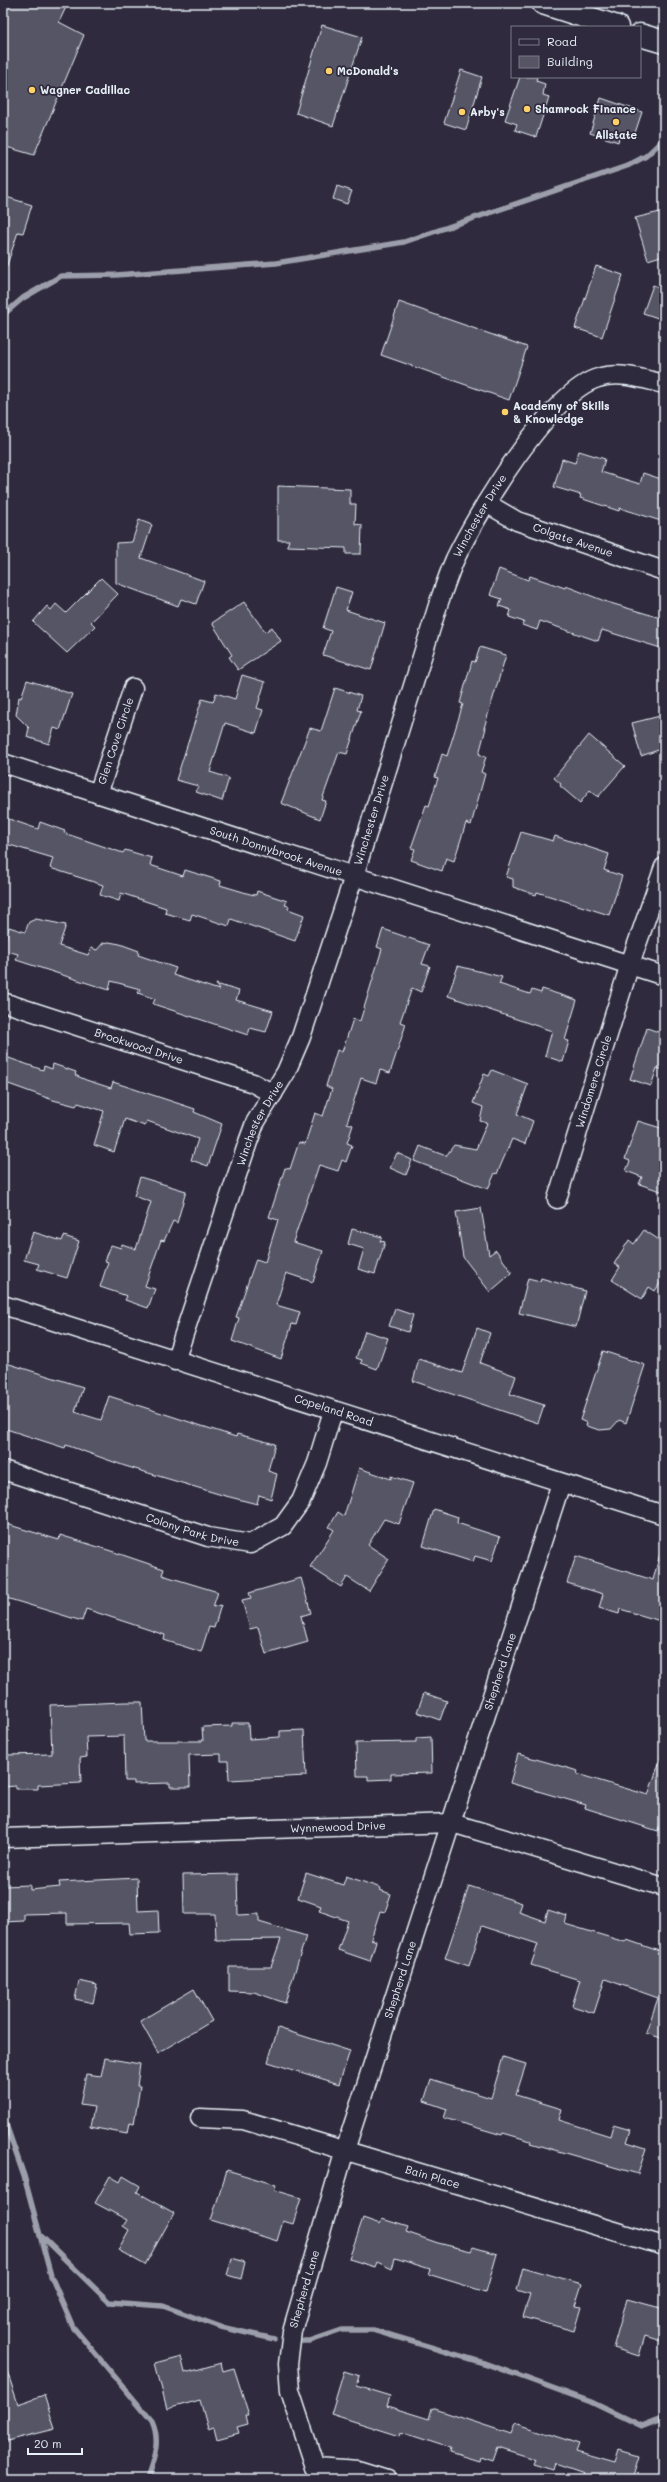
<svg xmlns="http://www.w3.org/2000/svg" width="667" height="2482" viewBox="0 0 667 2482" font-family="Mali,sans-serif">
<rect width="100%" height="100%" fill="#2f2a3d"/>
<filter id="ink" filterUnits="userSpaceOnUse"><feTurbulence type="fractalNoise" baseFrequency=".025" numOctaves="2"/><feDisplacementMap in="SourceGraphic" scale="8" xChannelSelector="R" yChannelSelector="G"/><feConvolveMatrix kernelMatrix="1 2 1 2 8 2 1 2 1" color-interpolation-filters="sRGB"/></filter>
<g filter="url(#ink)">
<g fill="none" stroke-linecap="round" stroke-linejoin="round">
<g stroke="#9c9fab" stroke-width="5.5">
<path d="M 3,315 L 23,298 L 61,276 L 116,275 L 276,263 L 404,242 L 627,166 L 646,156 L 664,139"/>
<path d="M 3,2116 L 24,2176 L 51,2276 L 73,2327 L 152,2421 C 161,2441 154,2459 147,2479"/>
<path d="M 40,2235 L 109,2302 L 163,2306 L 221,2327 L 274,2339"/>
<path d="M 304,2341 L 310,2341 L 342,2330 L 373,2330 L 484,2363 L 591,2402 L 641,2426 L 664,2417"/>
</g>
</g>
<g fill="#575565" stroke="#e8f1f8">
<path d="M 3,3 L 68,3 L 59,22 L 84,35 L 34,155 L 3,146 Z"/>
<path d="M 322,25 L 362,37 L 333,126 L 296,113 Z"/>
<path d="M 461,70 L 482,77 L 466,130 L 444,123 Z"/>
<path d="M 520,77 L 537,77 L 536,81 L 545,84 L 543,95 L 549,97 L 536,137 L 515,130 L 517,124 L 505,120 Z"/>
<path d="M 601,98 L 642,112 L 634,136 L 621,132 L 618,142 L 590,133 Z"/>
<path d="M 337,186 L 352,191 L 347,204 L 333,199 Z"/>
<path d="M 3,196 L 32,205 L 23,233 L 18,232 L 6,268 L 3,268 Z"/>
<path d="M 664,211 L 664,255 L 648,260 L 635,218 Z"/>
<path d="M 596,266 L 623,275 L 602,337 L 575,328 Z"/>
<path d="M 653,285 L 664,289 L 664,320 L 643,313 Z"/>
<path d="M 399,302 L 527,347 L 509,400 L 381,355 Z"/>
<path d="M 579,451 L 605,459 L 601,472 L 640,484 L 643,473 L 664,480 L 664,522 L 620,508 L 619,511 L 580,498 L 581,495 L 554,487 L 562,459 L 575,463 Z"/>
<path d="M 278,486 L 350,489 L 350,504 L 356,504 L 355,524 L 362,525 L 361,554 L 346,554 L 346,548 L 287,546 L 289,540 L 278,540 Z"/>
<path d="M 139,520 L 152,525 L 141,558 L 204,581 L 196,604 L 181,599 L 178,606 L 116,583 L 116,543 L 132,542 Z"/>
<path d="M 499,569 L 528,580 L 530,576 L 565,588 L 566,586 L 607,602 L 664,619 L 664,649 L 602,630 L 598,641 L 540,621 L 537,630 L 522,625 L 524,622 L 509,617 L 511,610 L 499,606 L 502,599 L 490,595 Z"/>
<path d="M 101,578 L 118,594 L 91,622 L 95,626 L 67,653 L 33,622 L 47,606 L 51,610 L 56,604 L 66,613 Z"/>
<path d="M 336,587 L 352,592 L 346,610 L 385,623 L 371,670 L 323,655 L 331,631 L 323,628 Z"/>
<path d="M 244,602 L 265,632 L 272,627 L 281,641 L 238,670 L 229,657 L 232,655 L 212,623 Z"/>
<path d="M 480,647 L 506,655 L 484,728 L 486,728 L 479,754 L 486,757 L 481,772 L 485,774 L 476,807 L 471,825 L 466,823 L 454,861 L 446,858 L 442,871 L 411,860 L 415,849 L 411,848 L 426,805 L 429,806 L 438,778 L 435,777 L 442,754 L 447,756 L 463,704 L 460,703 L 472,661 L 475,662 Z"/>
<path d="M 242,675 L 265,682 L 257,708 L 263,710 L 256,733 L 225,723 L 210,772 L 229,778 L 222,801 L 196,792 L 198,786 L 176,780 L 202,699 L 213,702 L 216,693 L 235,699 Z"/>
<path d="M 27,680 L 72,694 L 60,730 L 54,728 L 49,744 L 27,737 L 29,728 L 16,715 L 19,697 L 21,698 Z"/>
<path d="M 335,688 L 361,696 L 357,710 L 361,711 L 347,754 L 339,752 L 322,800 L 326,801 L 320,819 L 281,803 L 310,728 L 321,731 Z"/>
<path d="M 664,715 L 664,748 L 641,756 L 632,723 Z"/>
<path d="M 589,735 L 625,766 L 598,797 L 590,790 L 580,803 L 560,786 L 561,784 L 554,778 Z"/>
<path d="M 3,817 L 38,829 L 40,822 L 65,831 L 64,833 L 123,853 L 125,850 L 152,858 L 150,865 L 183,876 L 185,870 L 221,881 L 220,885 L 250,894 L 256,895 L 257,891 L 287,901 L 285,905 L 289,906 L 288,909 L 304,915 L 295,941 L 231,919 L 229,926 L 192,914 L 190,920 L 165,913 L 166,908 L 121,893 L 119,901 L 100,895 L 103,885 L 50,868 L 53,858 L 3,843 Z"/>
<path d="M 521,832 L 553,841 L 555,836 L 609,854 L 604,870 L 622,876 L 609,915 L 537,892 L 536,895 L 513,887 L 513,879 L 506,877 Z"/>
<path d="M 36,919 L 66,925 L 59,946 L 88,955 L 91,948 L 97,950 L 103,943 L 109,942 L 120,944 L 139,951 L 138,955 L 176,968 L 173,975 L 219,990 L 216,984 L 239,991 L 236,1000 L 273,1011 L 266,1032 L 250,1028 L 248,1035 L 153,1004 L 155,999 L 138,993 L 140,989 L 111,981 L 109,990 L 16,960 L 18,954 L 3,950 L 9,927 L 25,932 L 29,922 Z"/>
<path d="M 383,929 L 429,945 L 422,964 L 430,966 L 421,992 L 412,988 L 400,1022 L 406,1024 L 390,1073 L 380,1070 L 376,1083 L 361,1078 L 347,1123 L 353,1125 L 347,1143 L 352,1145 L 346,1162 L 342,1160 L 338,1171 L 319,1165 L 293,1242 L 323,1251 L 313,1282 L 286,1273 L 276,1305 L 300,1312 L 296,1325 L 292,1324 L 281,1359 L 232,1341 L 239,1318 L 236,1317 L 256,1259 L 265,1262 L 278,1220 L 269,1217 L 285,1168 L 290,1169 L 299,1142 L 305,1144 L 315,1113 L 323,1116 L 332,1089 L 326,1086 L 337,1050 L 342,1052 L 353,1019 L 360,1021 L 382,949 L 377,947 Z"/>
<path d="M 458,966 L 502,977 L 499,984 L 530,994 L 532,990 L 541,993 L 542,989 L 577,1000 L 565,1040 L 569,1041 L 563,1062 L 545,1056 L 552,1031 L 448,996 Z"/>
<path d="M 647,1028 L 664,1034 L 664,1070 L 657,1068 L 651,1086 L 630,1079 Z"/>
<path d="M 3,1056 L 43,1070 L 44,1066 L 52,1069 L 53,1064 L 76,1072 L 75,1075 L 86,1080 L 111,1088 L 113,1082 L 195,1109 L 194,1112 L 222,1124 L 208,1166 L 191,1160 L 198,1139 L 147,1121 L 145,1126 L 125,1119 L 114,1152 L 94,1145 L 104,1111 L 78,1103 L 76,1106 L 53,1100 L 3,1082 Z"/>
<path d="M 492,1070 L 528,1084 L 517,1114 L 533,1121 L 525,1144 L 512,1139 L 497,1174 L 495,1173 L 488,1189 L 414,1161 L 420,1146 L 446,1156 L 454,1145 L 476,1149 L 487,1123 L 480,1121 L 483,1107 L 473,1103 L 484,1074 L 489,1076 Z"/>
<path d="M 638,1121 L 664,1129 L 664,1192 L 639,1184 L 642,1177 L 626,1171 L 630,1161 L 625,1159 Z"/>
<path d="M 397,1153 L 412,1160 L 406,1175 L 390,1168 Z"/>
<path d="M 140,1177 L 186,1191 L 177,1223 L 173,1221 L 164,1241 L 161,1240 L 145,1286 L 155,1289 L 148,1308 L 125,1300 L 127,1296 L 100,1287 L 108,1262 L 105,1261 L 111,1245 L 121,1248 L 122,1244 L 136,1249 L 151,1202 L 134,1196 Z"/>
<path d="M 481,1208 L 489,1255 L 496,1250 L 512,1273 L 490,1292 L 463,1257 L 456,1212 Z"/>
<path d="M 352,1229 L 382,1237 L 380,1241 L 385,1242 L 375,1274 L 358,1269 L 364,1249 L 348,1244 Z"/>
<path d="M 644,1230 L 664,1243 L 664,1277 L 655,1291 L 649,1287 L 642,1299 L 612,1280 L 620,1267 L 614,1264 L 629,1240 L 634,1244 Z"/>
<path d="M 33,1232 L 62,1241 L 64,1236 L 79,1241 L 67,1278 L 37,1269 L 39,1264 L 24,1260 Z"/>
<path d="M 528,1278 L 540,1281 L 541,1278 L 585,1291 L 576,1327 L 519,1313 Z"/>
<path d="M 395,1309 L 413,1315 L 408,1332 L 389,1326 Z"/>
<path d="M 477,1328 L 490,1333 L 480,1363 L 516,1376 L 510,1394 L 544,1405 L 538,1423 L 413,1381 L 419,1359 L 462,1373 Z"/>
<path d="M 365,1331 L 388,1338 L 377,1369 L 361,1363 L 362,1360 L 356,1358 Z"/>
<path d="M 603,1351 L 645,1365 L 626,1423 L 619,1420 L 611,1429 L 600,1430 L 586,1426 L 587,1423 L 580,1420 Z"/>
<path d="M 3,1362 L 83,1387 L 75,1412 L 101,1420 L 109,1396 L 236,1437 L 237,1434 L 275,1444 L 268,1471 L 277,1474 L 271,1499 L 259,1495 L 257,1504 L 222,1495 L 125,1466 L 66,1445 L 65,1448 L 3,1428 Z"/>
<path d="M 359,1468 L 391,1479 L 391,1476 L 413,1483 L 399,1524 L 384,1519 L 368,1545 L 389,1559 L 369,1591 L 347,1577 L 341,1587 L 310,1567 L 334,1530 L 329,1527 L 338,1512 L 344,1516 Z"/>
<path d="M 434,1509 L 458,1517 L 457,1523 L 500,1537 L 492,1561 L 475,1556 L 473,1562 L 423,1546 Z"/>
<path d="M 3,1523 L 59,1540 L 60,1535 L 108,1550 L 164,1569 L 162,1575 L 218,1592 L 213,1607 L 221,1605 L 214,1628 L 209,1627 L 201,1652 L 164,1640 L 165,1635 L 86,1609 L 82,1621 L 3,1597 Z"/>
<path d="M 660,1554 L 664,1555 L 664,1622 L 620,1609 L 619,1614 L 599,1608 L 603,1594 L 567,1583 L 576,1556 L 653,1580 Z"/>
<path d="M 301,1578 L 311,1613 L 301,1616 L 308,1642 L 266,1654 L 258,1627 L 250,1629 L 242,1600 L 251,1598 L 249,1593 Z"/>
<path d="M 424,1693 L 447,1701 L 440,1720 L 417,1712 Z"/>
<path d="M 125,1702 L 142,1702 L 144,1741 L 203,1741 L 202,1727 L 232,1726 L 232,1723 L 248,1723 L 249,1739 L 280,1737 L 280,1731 L 304,1730 L 306,1776 L 229,1780 L 228,1761 L 221,1761 L 221,1754 L 189,1755 L 190,1787 L 170,1787 L 170,1783 L 134,1784 L 134,1781 L 125,1781 L 124,1736 L 86,1737 L 87,1757 L 80,1758 L 81,1783 L 38,1785 L 38,1789 L 16,1789 L 16,1786 L 4,1787 L 3,1755 L 52,1754 L 50,1705 Z"/>
<path d="M 431,1737 L 432,1773 L 391,1774 L 391,1779 L 368,1780 L 368,1776 L 357,1776 L 356,1743 L 416,1742 L 416,1738 Z"/>
<path d="M 518,1754 L 578,1771 L 577,1774 L 648,1795 L 662,1755 L 664,1756 L 664,1808 L 658,1831 L 585,1808 L 586,1805 L 510,1783 Z"/>
<path d="M 306,1873 L 343,1885 L 346,1876 L 381,1888 L 380,1890 L 391,1894 L 385,1912 L 380,1911 L 371,1939 L 376,1941 L 370,1961 L 338,1950 L 348,1921 L 319,1911 L 321,1906 L 298,1898 Z"/>
<path d="M 237,1874 L 238,1915 L 259,1914 L 259,1922 L 306,1936 L 285,2003 L 254,1992 L 229,1991 L 229,1967 L 271,1967 L 281,1939 L 216,1940 L 215,1914 L 184,1914 L 183,1875 Z"/>
<path d="M 137,1878 L 138,1911 L 158,1910 L 159,1933 L 130,1934 L 129,1923 L 67,1924 L 67,1913 L 24,1914 L 24,1921 L 3,1922 L 3,1886 L 30,1885 L 30,1890 L 60,1887 L 59,1882 Z"/>
<path d="M 469,1886 L 522,1903 L 519,1912 L 545,1921 L 548,1910 L 567,1916 L 565,1924 L 625,1942 L 627,1940 L 659,1951 L 657,1954 L 664,1956 L 664,2039 L 646,2033 L 658,1998 L 605,1979 L 594,2013 L 572,2006 L 580,1980 L 531,1965 L 538,1944 L 482,1926 L 469,1966 L 445,1958 Z"/>
<path d="M 79,1981 L 97,1985 L 93,2003 L 75,1999 Z"/>
<path d="M 194,1989 L 212,2021 L 158,2053 L 140,2021 Z"/>
<path d="M 278,2028 L 350,2051 L 339,2084 L 268,2062 Z"/>
<path d="M 503,2057 L 526,2064 L 516,2095 L 562,2109 L 559,2120 L 610,2136 L 613,2125 L 631,2130 L 627,2142 L 646,2148 L 638,2174 L 530,2143 L 531,2141 L 503,2133 L 502,2135 L 444,2118 L 447,2109 L 424,2101 L 431,2079 L 491,2098 Z"/>
<path d="M 105,2058 L 140,2064 L 137,2086 L 140,2086 L 134,2124 L 129,2123 L 127,2134 L 90,2127 L 94,2107 L 80,2105 L 86,2074 L 101,2076 Z"/>
<path d="M 227,2170 L 276,2185 L 274,2190 L 301,2198 L 293,2224 L 283,2221 L 277,2241 L 211,2220 Z"/>
<path d="M 110,2176 L 120,2182 L 123,2176 L 140,2186 L 137,2192 L 174,2213 L 145,2265 L 118,2250 L 129,2230 L 123,2226 L 127,2220 L 95,2203 Z"/>
<path d="M 363,2218 L 380,2224 L 382,2219 L 408,2227 L 406,2232 L 438,2243 L 471,2251 L 473,2247 L 497,2254 L 486,2292 L 428,2274 L 430,2269 L 395,2258 L 392,2269 L 377,2262 L 375,2267 L 349,2259 Z"/>
<path d="M 232,2258 L 245,2262 L 241,2279 L 227,2275 Z"/>
<path d="M 523,2267 L 582,2284 L 575,2306 L 581,2307 L 574,2331 L 523,2317 L 530,2294 L 517,2290 Z"/>
<path d="M 627,2299 L 664,2309 L 664,2342 L 645,2336 L 639,2356 L 613,2348 Z"/>
<path d="M 181,2356 L 185,2373 L 221,2363 L 223,2371 L 234,2368 L 249,2415 L 246,2415 L 248,2424 L 237,2427 L 239,2433 L 217,2439 L 214,2427 L 208,2429 L 200,2400 L 167,2409 L 155,2363 Z"/>
<path d="M 3,2368 L 6,2368 L 18,2404 L 44,2395 L 55,2429 L 3,2442 Z"/>
<path d="M 344,2371 L 360,2376 L 357,2386 L 390,2396 L 387,2406 L 429,2419 L 432,2408 L 511,2434 L 515,2423 L 579,2444 L 576,2452 L 615,2463 L 619,2450 L 639,2456 L 632,2479 L 582,2479 L 584,2473 L 555,2463 L 553,2470 L 533,2464 L 535,2459 L 497,2447 L 492,2461 L 480,2457 L 479,2461 L 449,2452 L 450,2448 L 401,2432 L 400,2436 L 331,2414 Z"/>
</g>
<g fill="none" stroke-linecap="round" stroke-linejoin="round">
<g stroke="#e8f1f8" stroke-width="21">
<g id="minor">
<path id="s1" d="M 486,503 L 517,521 L 664,571"/>
<path id="s2" d="M 3,763 L 664,976"/>
<path id="s3" d="M 98,794 L 133,688"/>
<path id="s4" d="M 3,1002 L 253,1083 L 273,1094"/>
<path id="s5" d="M 557,1199 L 630,964 L 664,867"/>
<path id="s6" d="M 3,1305 L 664,1515"/>
<path id="s7" d="M 175,1361 L 248,1142 L 255,1123 L 286,1072 L 301,1037 L 354,876 L 439,602 C 444,588 449,573 455,559 C 477,513 550,392 598,378 C 620,371 643,379 664,384"/>
<path id="s8" d="M 3,1470 L 208,1537 L 250,1544 L 283,1526 L 301,1501 L 317,1463 L 333,1411"/>
<path id="s9" d="M 3,1838 L 452,1823 L 664,1887"/>
<path id="s10" d="M 200,2118 L 243,2120 L 664,2246"/>
<path d="M 315,2467 L 358,2470 L 387,2479"/>
<path id="s11" d="M 322,2479 L 315,2467 L 290,2391 L 288,2364 L 292,2331 L 345,2150 L 561,1483"/>
</g>
</g>
<g stroke="#e8f1f8" stroke-width="25">
<g id="major">
<path d="M 543,3 L 617,27"/>
<path d="M 640,35 L 664,42"/>
</g>
</g>
<use href="#minor" stroke="#2f2a3d" stroke-width="18"/>
<use href="#major" stroke="#2f2a3d" stroke-width="22"/>
</g>
</g>
<g fill="#ffd166" stroke="#2f2a3d" stroke-width="1.5">
<circle cx="329" cy="71" r="4"/>
<circle cx="32" cy="90" r="4"/>
<circle cx="527" cy="109" r="4"/>
<circle cx="462" cy="112" r="4"/>
<circle cx="616" cy="122" r="4"/>
<circle cx="505" cy="412" r="4"/>
</g>
<g text-anchor="middle" stroke-width="3.5" stroke-linejoin="round" paint-order="stroke">
<g font-size="11" font-weight="bold" fill="#e8f1f8" stroke="#2f2a3d" text-anchor="start">
<text x="337" y="75">McDonald's</text>
<text x="40" y="94">Wagner Cadillac</text>
<text x="535" y="113">Shamrock Finance</text>
<text x="470" y="116">Arby's</text>
<text x="616" y="139" text-anchor="middle">Allstate</text>
<text x="513" y="410">Academy of Skills<tspan x="513" dy="13">&amp; Knowledge</tspan></text>
</g>
<g font-size="11" fill="#e8f1f8" stroke="#2f2a3d">
<text dy="4" stroke="none"><textPath href="#s7" startOffset="901">Winchester Drive</textPath></text>
<text dy="4" stroke="none"><textPath href="#s1" startOffset="95">Colgate Avenue</textPath></text>
<text dy="4" stroke="none"><textPath href="#s3" startOffset="56">Glen Cove Circle</textPath></text>
<text dy="4" stroke="none"><textPath href="#s7" startOffset="577">Winchester Drive</textPath></text>
<text dy="4" stroke="none"><textPath href="#s2" startOffset="287">South Donnybrook Avenue</textPath></text>
<text dy="4" stroke="none"><textPath href="#s4" startOffset="143">Brookwood Drive</textPath></text>
<text dy="4" stroke="none"><textPath href="#s5" startOffset="123">Windomere Circle</textPath></text>
<text dy="4" stroke="none"><textPath href="#s7" startOffset="253">Winchester Drive</textPath></text>
<text dy="4" stroke="none"><textPath href="#s6" startOffset="347">Copeland Road</textPath></text>
<text dy="4" stroke="none"><textPath href="#s8" startOffset="199">Colony Park Drive</textPath></text>
<text dy="4" stroke="none"><textPath href="#s11" startOffset="846">Shepherd Lane</textPath></text>
<text dy="4" stroke="none"><textPath href="#s9" startOffset="335">Wynnewood Drive</textPath></text>
<text dy="4" stroke="none"><textPath href="#s11" startOffset="522">Shepherd Lane</textPath></text>
<text dy="4" stroke="none"><textPath href="#s10" startOffset="241">Bain Place</textPath></text>
<text dy="4" stroke="none"><textPath href="#s11" startOffset="198">Shepherd Lane</textPath></text>
</g>
</g>
<rect width="667" height="2482" fill="none" stroke="#2f2a3d" stroke-width="16"/>
<rect x="8" y="8" width="651" height="2466" fill="none" stroke="#e8f1f8" stroke-width="1.5" filter="url(#ink)"/>
<rect x="511" y="26" width="130" height="52" fill="#2f2a3d" stroke="#797a88"/>
<rect x="519" y="39" width="20" height="6" fill="#2f2a3d" stroke="#797a88"/>
<text x="547" y="46" font-size="12" fill="#e8f1f8">Road</text>
<rect x="519" y="56" width="20" height="12" fill="#575565" stroke="#797a88"/>
<text x="547" y="66" font-size="12" fill="#e8f1f8">Building</text>
<path d="M28 2448v6h54v-6" fill="none" stroke="#e8f1f8" stroke-width="2"/>
<text x="34" y="2448" font-size="12" fill="#e8f1f8" stroke="#2f2a3d" stroke-width="3" paint-order="stroke">20 m</text>
</svg>
